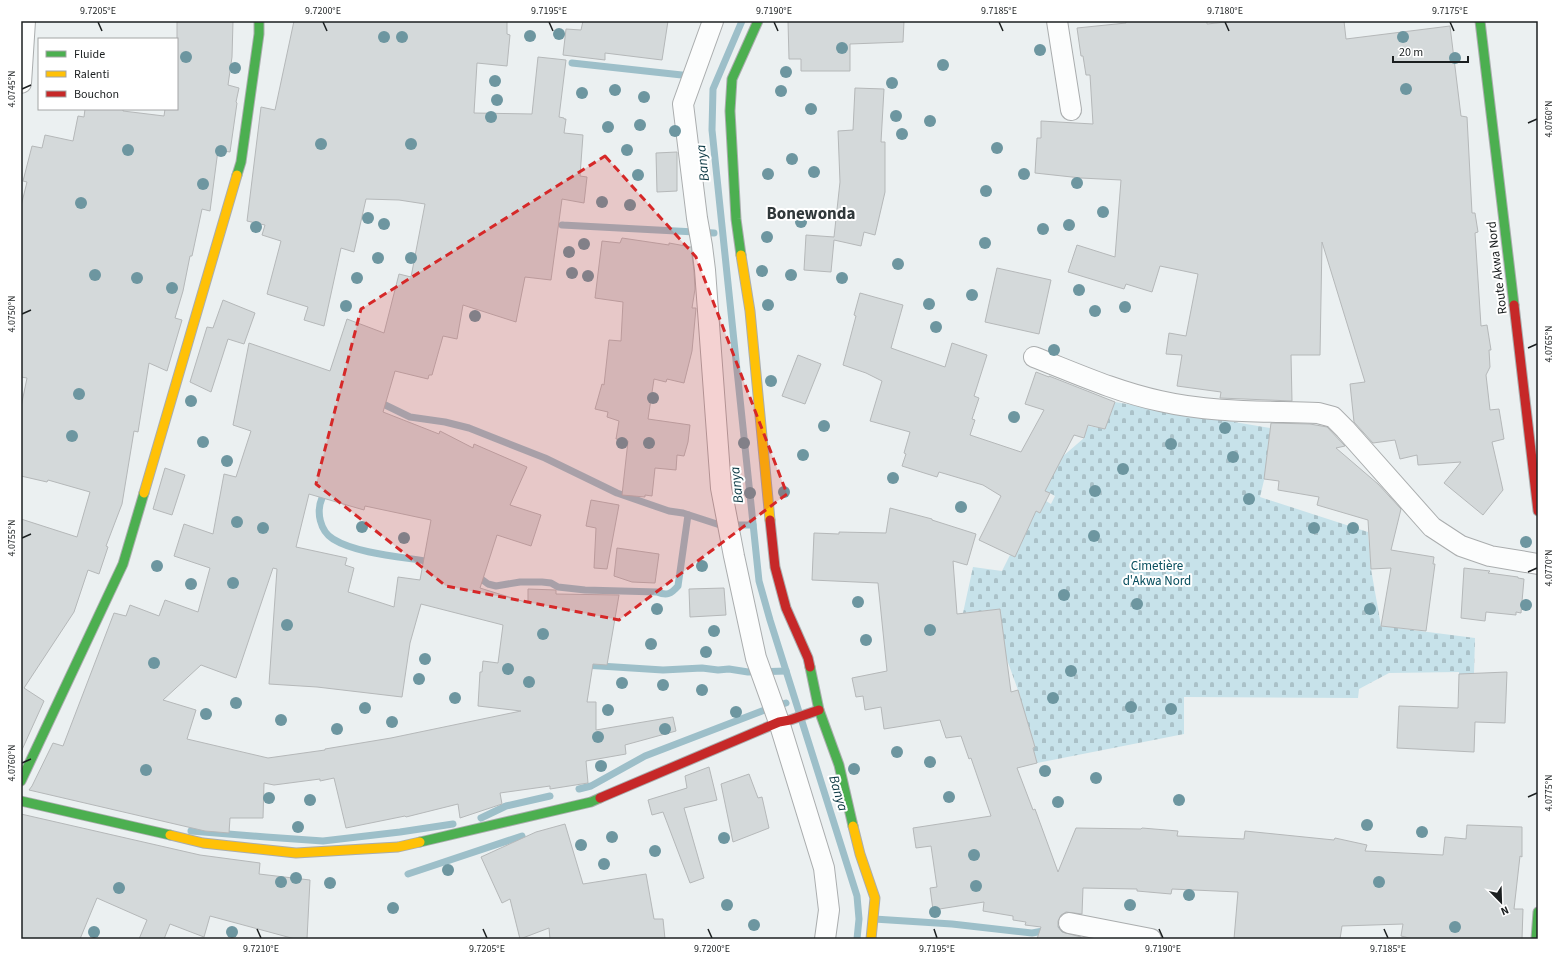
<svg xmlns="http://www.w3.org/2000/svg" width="1559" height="960" viewBox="0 0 1559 960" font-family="'Source Sans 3',sans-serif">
<defs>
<pattern id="cemetery-stones" width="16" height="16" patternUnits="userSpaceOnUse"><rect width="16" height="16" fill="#c7e2ea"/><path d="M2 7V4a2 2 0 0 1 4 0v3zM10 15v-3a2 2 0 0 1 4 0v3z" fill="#aac1c8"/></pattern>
</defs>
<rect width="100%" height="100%" fill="#ebf0f1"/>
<path fill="url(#cemetery-stones)" d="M 1115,402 L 1270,428 L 1265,476 L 1260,497 L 1368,532 L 1371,569 L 1381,626 L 1475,638 L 1474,674 L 1459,674 L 1459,672 L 1389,673 L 1359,689 L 1358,698 L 1184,697 L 1184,734 L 1037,763 L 1033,748 L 1035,747 L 1018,690 L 1006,657 L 1000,609 L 963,613 L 973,567 L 1002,571 L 1010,555 L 1015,557 L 1036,511 L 1040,513 L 1046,501 L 1051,504 L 1055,496 L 1048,492 L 1043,495 L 1062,457 L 1084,438 L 1088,426 L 1105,429 Z"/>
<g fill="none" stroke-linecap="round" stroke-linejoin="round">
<g stroke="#9dbfc9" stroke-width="7">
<path d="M 742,21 L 713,89 L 712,130 L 759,581 L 770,620 L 857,896 L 859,919 L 857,939"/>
<path d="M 572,63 L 691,76"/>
<path d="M 563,225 L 562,225 L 714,233"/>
<path d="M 377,401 L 410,417 L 445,422 L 469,428 L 545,458 L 617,493 L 669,511 L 683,513 L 720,525 L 753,525"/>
<path d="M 322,498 C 316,512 320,531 333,539 C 357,554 404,557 432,562"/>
<path d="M 476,575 L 488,584 L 496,586 L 520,582 L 542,582 L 551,583 L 558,587 L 585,590 L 657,592 C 667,596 671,594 678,586 L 688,515"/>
<path d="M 584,665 L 663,670 L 702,668 L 718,670 L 729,669 L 748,672 L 786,671"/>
<path d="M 579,789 L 591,786 L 645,756 L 770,708 L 786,703"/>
<path d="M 506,806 L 550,796"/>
<path d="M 481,818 L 504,807"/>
<path d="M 191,831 L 266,837 L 323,841 L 400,832 L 453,824"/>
<path d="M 408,874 L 522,836"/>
<path d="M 874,919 L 952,924 L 1032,933 L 1049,930 L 1071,930"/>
</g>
</g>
<g fill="#d4d9da" stroke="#b5b8b9" fill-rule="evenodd">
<path d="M 177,21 L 233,21 L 232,57 L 228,85 L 239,88 L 236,102 L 237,103 L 230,152 L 218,150 L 210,211 L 202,209 L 192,256 L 190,256 L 183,291 L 175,318 L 182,320 L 167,371 L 149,363 L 138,432 L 134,431 L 122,504 L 106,546 L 108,547 L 99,574 L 88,570 L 74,612 L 24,688 L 44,701 L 21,752 L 21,519 L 77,537 L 90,492 L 48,480 L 47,482 L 21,476 L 21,407 L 27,378 L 21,377 L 21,206 L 27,182 L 23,181 L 32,146 L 42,148 L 45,135 L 73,141 L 78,116 L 84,117 L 85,109 L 123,109 L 123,111 L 164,116 L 165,109 L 177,109 Z"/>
<path d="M 294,21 L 507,21 L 507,34 L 510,35 L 507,66 L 477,63 L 474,113 L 532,114 L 538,57 L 566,60 L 559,117 L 564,118 L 564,119 L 566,119 L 564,133 L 583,135 L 580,176 L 587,177 L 584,203 L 562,199 L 551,280 L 525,277 L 516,322 L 463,305 L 457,339 L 443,336 L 432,375 L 429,375 L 428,379 L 395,371 L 383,412 L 439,434 L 440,431 L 473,448 L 474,444 L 527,467 L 510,505 L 541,515 L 531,546 L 497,535 L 480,588 L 528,603 L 528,589 L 556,590 L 556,594 L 619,595 L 607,665 L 593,664 L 587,702 L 596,702 L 596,730 L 673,717 L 676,731 L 625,745 L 626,754 L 586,761 L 588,783 L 550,789 L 550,786 L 500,793 L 502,804 L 460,818 L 458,804 L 406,817 L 405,816 L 346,828 L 334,778 L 320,781 L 320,779 L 274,785 L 264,783 L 263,818 L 230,818 L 229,833 L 205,831 L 29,790 L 32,786 L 53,743 L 63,746 L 114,613 L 126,616 L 130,605 L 159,616 L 165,600 L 198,612 L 210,568 L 174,556 L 184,524 L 213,534 L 224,474 L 236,477 L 251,431 L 233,425 L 249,343 L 330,371 L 347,319 L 384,333 L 399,274 L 411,277 L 425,204 L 399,200 L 366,199 L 354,252 L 341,248 L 324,326 L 304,320 L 308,307 L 267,294 L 281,241 L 262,235 L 265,225 L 247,221 L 261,107 L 275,110 ZM 309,494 L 364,510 L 365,506 L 431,520 L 420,580 L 398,577 L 394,607 L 348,592 L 354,568 L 345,565 L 347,558 L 296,547 ZM 273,568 L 277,569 L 269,684 L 317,687 L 402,697 L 410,643 L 421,604 L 503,625 L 498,663 L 483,661 L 482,672 L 480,672 L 478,706 L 521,711 L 391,738 L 325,749 L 325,750 L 268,758 L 187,739 L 196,710 L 163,700 L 201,665 L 236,678 Z"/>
<path d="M 583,21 L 668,21 L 662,60 L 605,53 L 605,60 L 563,55 L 566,29 L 581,30 Z"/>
<path d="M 788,21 L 904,21 L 903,42 L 850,44 L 850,71 L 801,71 L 801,59 L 789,59 Z"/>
<path d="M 1126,21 L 1207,21 L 1207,24 L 1236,21 L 1344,21 L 1346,39 L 1450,26 L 1461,116 L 1467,117 L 1472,213 L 1475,213 L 1478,232 L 1475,233 L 1481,326 L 1487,325 L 1491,350 L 1489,350 L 1490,367 L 1486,375 L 1490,410 L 1499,409 L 1504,439 L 1492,442 L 1503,490 L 1483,515 L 1444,483 L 1461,462 L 1418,465 L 1417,455 L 1400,459 L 1395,440 L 1373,443 L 1354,422 L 1350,384 L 1365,382 L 1322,242 L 1320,355 L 1291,355 L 1292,401 L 1220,398 L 1221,392 L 1177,386 L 1182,355 L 1166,354 L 1169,333 L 1186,336 L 1198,274 L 1160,266 L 1152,292 L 1126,284 L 1124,289 L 1068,272 L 1077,245 L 1115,257 L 1121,180 L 1081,178 L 1035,173 L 1037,138 L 1041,138 L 1041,121 L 1093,124 L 1090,75 L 1086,75 L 1083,56 L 1081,56 L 1077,28 L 1126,23 Z"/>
<path d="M 855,88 L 884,89 L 881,142 L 885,142 L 885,192 L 875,235 L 864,232 L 861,246 L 834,240 L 831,272 L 804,270 L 806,235 L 834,237 L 840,182 L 838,131 L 853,130 Z"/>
<path d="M 677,152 L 677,191 L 657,192 L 656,153 Z"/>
<path d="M 622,238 L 669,245 L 669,243 L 691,247 L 694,271 L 695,289 L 692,308 L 696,308 L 692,351 L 684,383 L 667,379 L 666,382 L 654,379 L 648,419 L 690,425 L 688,442 L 684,456 L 677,455 L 676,470 L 655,468 L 652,496 L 645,495 L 645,497 L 622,495 L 628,441 L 616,439 L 619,421 L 607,417 L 608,412 L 595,409 L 602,384 L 604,385 L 609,340 L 621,341 L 623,302 L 595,298 L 602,241 L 620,243 Z"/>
<path d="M 997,268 L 1051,280 L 1039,334 L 985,322 Z"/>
<path d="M 860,293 L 903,305 L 891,348 L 945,367 L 952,343 L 987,355 L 974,396 L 979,398 L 972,419 L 975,420 L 970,435 L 1021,452 L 1044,410 L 1025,404 L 1036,372 L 1049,377 L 1049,376 L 1115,402 L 1105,429 L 1088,425 L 1084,438 L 1074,435 L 1045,491 L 1050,493 L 1040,513 L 1036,511 L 1015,557 L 979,540 L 1001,496 L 983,485 L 939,472 L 937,477 L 902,466 L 906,454 L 904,453 L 910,432 L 870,421 L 882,381 L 866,373 L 843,365 L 856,316 L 854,315 Z"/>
<path d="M 223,300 L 255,313 L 244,344 L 228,339 L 211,392 L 190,382 L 207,327 L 213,328 Z"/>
<path d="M 798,355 L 821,364 L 805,404 L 782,396 Z"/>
<path d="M 1271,423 L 1310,424 L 1327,427 L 1345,446 L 1336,448 L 1378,484 L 1401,509 L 1391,550 L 1434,557 L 1433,564 L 1435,564 L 1426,631 L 1381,626 L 1391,568 L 1371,569 L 1368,520 L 1317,505 L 1319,497 L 1278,490 L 1279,481 L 1264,479 Z"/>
<path d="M 165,468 L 185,475 L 172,515 L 153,509 Z"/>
<path d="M 591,500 L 619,505 L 607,569 L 594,568 L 596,528 L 586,526 Z"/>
<path d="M 890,508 L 932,519 L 932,520 L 976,534 L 967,565 L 953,561 L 957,614 L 1000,609 L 1011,692 L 1018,690 L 1035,747 L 1033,748 L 1037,763 L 1017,768 L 1033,810 L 1035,809 L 1058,872 L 1076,828 L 1141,829 L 1142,828 L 1178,831 L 1177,836 L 1244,839 L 1245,831 L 1334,840 L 1335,838 L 1367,845 L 1365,851 L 1443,855 L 1445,837 L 1466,839 L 1467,825 L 1522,827 L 1522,857 L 1520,856 L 1514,909 L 1523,909 L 1522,939 L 1413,939 L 1401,936 L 1403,924 L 1342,926 L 1340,939 L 1234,939 L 1238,892 L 1172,889 L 1171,894 L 1137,891 L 1137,889 L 1083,888 L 1082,914 L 1066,912 L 1061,915 L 1058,921 L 1058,927 L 1062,932 L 1081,937 L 1081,939 L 1037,939 L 1041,927 L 1025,925 L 1026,922 L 1013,920 L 1013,916 L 983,911 L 984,902 L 933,910 L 930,888 L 937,887 L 931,846 L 916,848 L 913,828 L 991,816 L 971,758 L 969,759 L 961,736 L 946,738 L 940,720 L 884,729 L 881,707 L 865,710 L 863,696 L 856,697 L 852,678 L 887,671 L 878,583 L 812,580 L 814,533 L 839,534 L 839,532 L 886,533 Z"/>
<path d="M 617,548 L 659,554 L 655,583 L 632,582 L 614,576 Z"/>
<path d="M 1464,568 L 1490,571 L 1488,573 L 1518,577 L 1518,578 L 1524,579 L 1521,613 L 1516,612 L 1516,615 L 1486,612 L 1485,621 L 1461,618 Z"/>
<path d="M 724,588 L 726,615 L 690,617 L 689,589 Z"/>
<path d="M 1507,672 L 1505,723 L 1475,722 L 1474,752 L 1397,748 L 1399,706 L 1458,708 L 1459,674 Z"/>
<path d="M 709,767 L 717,800 L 684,808 L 704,878 L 690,883 L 663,812 L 652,815 L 648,800 L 687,788 L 685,776 Z"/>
<path d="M 749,774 L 758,798 L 762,797 L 769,828 L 733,842 L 721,784 Z"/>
<path d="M 21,814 L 200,855 L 260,863 L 259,874 L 310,880 L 307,939 L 295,939 L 210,916 L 204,937 L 170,924 L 164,939 L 139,939 L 147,920 L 97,898 L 80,939 L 21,939 Z"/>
<path d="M 565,824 L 583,884 L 646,874 L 654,919 L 663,919 L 665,939 L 550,939 L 549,928 L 520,939 L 510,899 L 502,903 L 481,857 L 536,832 Z"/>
</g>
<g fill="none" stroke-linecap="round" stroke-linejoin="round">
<g stroke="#aaadae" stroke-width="22">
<g id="street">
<path d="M 713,21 L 683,104 L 697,218 L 702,246 L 705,270 L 721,488 L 734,556 L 756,658 L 779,722 L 824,868 L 829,910 L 825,939"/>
<path d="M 1057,21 L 1071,110"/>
<path d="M 21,83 L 25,21"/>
<path d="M 1034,357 C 1075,373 1117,392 1160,401 C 1212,413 1265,411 1318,413 L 1333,417 L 1345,429 L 1432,527 L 1461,546 L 1490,556 L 1538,564"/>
<path d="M 1069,923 L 1151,939"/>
</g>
</g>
<g stroke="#aaadae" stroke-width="11">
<g id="fast">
<path d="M 1480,21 L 1514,305"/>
<path d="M 237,175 L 241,162 L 259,34 L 259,21"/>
<path d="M 741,255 L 736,219 L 730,111 L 732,79 L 758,21"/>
<path d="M 810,667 L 819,710 L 839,765 L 853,826"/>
<path d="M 21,781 L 123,564 L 144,493"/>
<path d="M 21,801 L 170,835"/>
<path d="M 420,842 L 591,802 L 600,798"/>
<path d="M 1536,939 L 1538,912"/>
</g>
</g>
<g stroke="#aaadae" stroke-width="11">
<g id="slow">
<path d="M 741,255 L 750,311 L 770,520"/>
<path d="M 144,493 L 237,175"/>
<path d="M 853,826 L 860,854 L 875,898 L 871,939"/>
<path d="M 170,835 L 203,843 L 296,853 L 398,847 L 420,842"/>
</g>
</g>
<g stroke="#aaadae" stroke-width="11">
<g id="jam">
<path d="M 1514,305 L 1538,511"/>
<path d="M 770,520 L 775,567 L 786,608 L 808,658 L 810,667"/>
<path d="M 600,798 L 779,722 L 790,720 L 819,710"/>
</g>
</g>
<use href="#street" stroke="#fcfdfd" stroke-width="20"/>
<use href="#fast" stroke="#4caf50" stroke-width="9"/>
<use href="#slow" stroke="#ffc107" stroke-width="9"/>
<use href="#jam" stroke="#c62828" stroke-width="9"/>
</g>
<g fill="#6d96a0">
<circle cx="559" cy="34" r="6"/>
<circle cx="530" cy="36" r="6"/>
<circle cx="384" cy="37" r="6"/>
<circle cx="402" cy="37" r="6"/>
<circle cx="1403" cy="37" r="6"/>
<circle cx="842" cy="48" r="6"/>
<circle cx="1040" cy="50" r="6"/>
<circle cx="186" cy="57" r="6"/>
<circle cx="1455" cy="58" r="6"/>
<circle cx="943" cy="65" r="6"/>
<circle cx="235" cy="68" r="6"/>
<circle cx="786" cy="72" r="6"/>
<circle cx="495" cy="81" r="6"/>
<circle cx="892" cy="83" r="6"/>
<circle cx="1406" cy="89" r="6"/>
<circle cx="615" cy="90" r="6"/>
<circle cx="781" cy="91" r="6"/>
<circle cx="582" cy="93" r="6"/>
<circle cx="644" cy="97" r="6"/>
<circle cx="497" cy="100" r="6"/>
<circle cx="811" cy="109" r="6"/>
<circle cx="896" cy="116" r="6"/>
<circle cx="491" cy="117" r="6"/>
<circle cx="930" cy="121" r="6"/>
<circle cx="640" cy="125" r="6"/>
<circle cx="608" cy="127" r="6"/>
<circle cx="675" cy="131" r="6"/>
<circle cx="902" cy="134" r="6"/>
<circle cx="321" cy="144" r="6"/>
<circle cx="411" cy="144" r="6"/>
<circle cx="997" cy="148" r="6"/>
<circle cx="128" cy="150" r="6"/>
<circle cx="627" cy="150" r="6"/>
<circle cx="221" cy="151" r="6"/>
<circle cx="792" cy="159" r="6"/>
<circle cx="814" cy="172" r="6"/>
<circle cx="768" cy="174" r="6"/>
<circle cx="1024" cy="174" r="6"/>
<circle cx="638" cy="175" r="6"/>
<circle cx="1077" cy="183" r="6"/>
<circle cx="203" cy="184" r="6"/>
<circle cx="986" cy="191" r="6"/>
<circle cx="602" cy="202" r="6"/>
<circle cx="81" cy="203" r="6"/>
<circle cx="630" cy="205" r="6"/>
<circle cx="1103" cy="212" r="6"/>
<circle cx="368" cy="218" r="6"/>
<circle cx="801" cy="222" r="6"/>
<circle cx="384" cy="224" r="6"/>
<circle cx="1069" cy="225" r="6"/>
<circle cx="256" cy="227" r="6"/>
<circle cx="1043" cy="229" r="6"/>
<circle cx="767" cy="237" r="6"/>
<circle cx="985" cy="243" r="6"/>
<circle cx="584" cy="244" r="6"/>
<circle cx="569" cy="252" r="6"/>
<circle cx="378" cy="258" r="6"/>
<circle cx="411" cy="258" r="6"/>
<circle cx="898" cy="264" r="6"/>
<circle cx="762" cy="271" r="6"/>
<circle cx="572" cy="273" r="6"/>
<circle cx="95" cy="275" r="6"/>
<circle cx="791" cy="275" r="6"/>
<circle cx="588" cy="276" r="6"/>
<circle cx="137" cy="278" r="6"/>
<circle cx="357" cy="278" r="6"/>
<circle cx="842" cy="278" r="6"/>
<circle cx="172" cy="288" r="6"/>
<circle cx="1079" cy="290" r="6"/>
<circle cx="972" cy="295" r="6"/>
<circle cx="929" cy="304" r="6"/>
<circle cx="768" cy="305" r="6"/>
<circle cx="346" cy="306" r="6"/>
<circle cx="1125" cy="307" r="6"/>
<circle cx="1095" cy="311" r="6"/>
<circle cx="475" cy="316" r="6"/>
<circle cx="936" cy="327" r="6"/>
<circle cx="1054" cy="350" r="6"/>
<circle cx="771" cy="381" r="6"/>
<circle cx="79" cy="394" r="6"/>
<circle cx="653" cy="398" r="6"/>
<circle cx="191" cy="401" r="6"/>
<circle cx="1014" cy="417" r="6"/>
<circle cx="824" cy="426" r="6"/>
<circle cx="1225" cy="428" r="6"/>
<circle cx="72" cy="436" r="6"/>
<circle cx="203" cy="442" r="6"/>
<circle cx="622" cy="443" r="6"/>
<circle cx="649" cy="443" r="6"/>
<circle cx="744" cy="443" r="6"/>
<circle cx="1171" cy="444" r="6"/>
<circle cx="803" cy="455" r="6"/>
<circle cx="1233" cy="457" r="6"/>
<circle cx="227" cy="461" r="6"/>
<circle cx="1123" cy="469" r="6"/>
<circle cx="893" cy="478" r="6"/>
<circle cx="1095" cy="491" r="6"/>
<circle cx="784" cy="492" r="6"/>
<circle cx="750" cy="493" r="6"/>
<circle cx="1249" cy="499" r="6"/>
<circle cx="961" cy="507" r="6"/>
<circle cx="237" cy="522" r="6"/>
<circle cx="362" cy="527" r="6"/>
<circle cx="263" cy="528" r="6"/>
<circle cx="1314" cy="528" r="6"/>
<circle cx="1353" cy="528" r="6"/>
<circle cx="1094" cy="536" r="6"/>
<circle cx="404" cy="538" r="6"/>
<circle cx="1526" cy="542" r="6"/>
<circle cx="157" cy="566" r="6"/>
<circle cx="702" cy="566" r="6"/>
<circle cx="233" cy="583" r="6"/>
<circle cx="191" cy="584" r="6"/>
<circle cx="1064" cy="595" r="6"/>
<circle cx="858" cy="602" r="6"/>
<circle cx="1137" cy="604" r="6"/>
<circle cx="1526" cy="605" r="6"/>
<circle cx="657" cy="609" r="6"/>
<circle cx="1370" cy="609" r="6"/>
<circle cx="287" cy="625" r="6"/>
<circle cx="930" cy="630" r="6"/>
<circle cx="714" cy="631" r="6"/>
<circle cx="543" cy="634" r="6"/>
<circle cx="866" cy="640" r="6"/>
<circle cx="651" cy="644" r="6"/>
<circle cx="706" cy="652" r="6"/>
<circle cx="425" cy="659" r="6"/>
<circle cx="154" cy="663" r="6"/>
<circle cx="508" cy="669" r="6"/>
<circle cx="1071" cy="671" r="6"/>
<circle cx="419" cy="679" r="6"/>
<circle cx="529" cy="682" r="6"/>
<circle cx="622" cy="683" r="6"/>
<circle cx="663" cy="685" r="6"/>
<circle cx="702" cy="690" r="6"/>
<circle cx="455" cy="698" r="6"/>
<circle cx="1053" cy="698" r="6"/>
<circle cx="236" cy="703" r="6"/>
<circle cx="1131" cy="707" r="6"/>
<circle cx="365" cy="708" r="6"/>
<circle cx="1171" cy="709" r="6"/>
<circle cx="608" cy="710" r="6"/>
<circle cx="736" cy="712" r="6"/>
<circle cx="206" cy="714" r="6"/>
<circle cx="281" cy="720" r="6"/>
<circle cx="392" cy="722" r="6"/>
<circle cx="337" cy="729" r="6"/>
<circle cx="665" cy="729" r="6"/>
<circle cx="598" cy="737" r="6"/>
<circle cx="897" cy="752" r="6"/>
<circle cx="930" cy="762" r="6"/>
<circle cx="601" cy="766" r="6"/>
<circle cx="854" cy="769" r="6"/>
<circle cx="146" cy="770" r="6"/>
<circle cx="1045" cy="771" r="6"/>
<circle cx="1096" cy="778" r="6"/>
<circle cx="949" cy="797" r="6"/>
<circle cx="269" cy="798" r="6"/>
<circle cx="310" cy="800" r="6"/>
<circle cx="1179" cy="800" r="6"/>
<circle cx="1058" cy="802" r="6"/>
<circle cx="1367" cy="825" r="6"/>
<circle cx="298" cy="827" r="6"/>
<circle cx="1422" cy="832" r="6"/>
<circle cx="612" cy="837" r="6"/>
<circle cx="724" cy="838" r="6"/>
<circle cx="581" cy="845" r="6"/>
<circle cx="655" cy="851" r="6"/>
<circle cx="974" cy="855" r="6"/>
<circle cx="604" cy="864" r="6"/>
<circle cx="448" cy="870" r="6"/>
<circle cx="296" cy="878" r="6"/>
<circle cx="281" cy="882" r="6"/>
<circle cx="1379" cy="882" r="6"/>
<circle cx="330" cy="883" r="6"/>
<circle cx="976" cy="886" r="6"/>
<circle cx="119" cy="888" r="6"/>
<circle cx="1189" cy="895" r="6"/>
<circle cx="727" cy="905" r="6"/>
<circle cx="1130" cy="905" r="6"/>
<circle cx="393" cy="908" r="6"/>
<circle cx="935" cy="912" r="6"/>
<circle cx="754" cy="925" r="6"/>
<circle cx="1455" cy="927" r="6"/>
<circle cx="94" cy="932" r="6"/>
<circle cx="232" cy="932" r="6"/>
</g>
<path fill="#d62828" fill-opacity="0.2" stroke="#d62828" stroke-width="3" stroke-dasharray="8 5" stroke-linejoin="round" d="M 605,156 L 696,257 L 787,494 L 619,620 L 446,586 L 316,484 L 361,309 Z"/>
<path fill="none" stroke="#1b1f20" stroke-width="1.5" d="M 98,22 L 102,31M 323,22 L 327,31M 549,22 L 553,31M 774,22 L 778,31M 999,22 L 1003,31M 1225,22 L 1229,31M 1450,22 L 1454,31M 22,89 L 31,85M 1528,123 L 1537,119M 22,314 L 31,310M 1528,348 L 1537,344M 22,538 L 31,534M 1528,572 L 1537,568M 22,763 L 31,759M 1528,797 L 1537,793M 257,929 L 261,938M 483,929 L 487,938M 708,929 L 712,938M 934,929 L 937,938M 1159,929 L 1163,938M 1384,929 L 1388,938"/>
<g text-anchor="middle" stroke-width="4" stroke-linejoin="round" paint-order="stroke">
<g font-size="13" fill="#1b1f20" stroke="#fff">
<text transform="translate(1496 268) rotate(-97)" y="5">Route Akwa Nord</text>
</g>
<g font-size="13" fill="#064d5d" stroke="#fff">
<text x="1157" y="570">Cimetière<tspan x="1157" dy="15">d'Akwa Nord</tspan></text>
</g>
<g font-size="14" font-style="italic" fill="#0c3944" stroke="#fff">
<text transform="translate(702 163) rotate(-96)" y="5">Banya</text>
<text transform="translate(736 485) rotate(-96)" y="5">Banya</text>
<text transform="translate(839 793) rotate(73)" y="5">Banya</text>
</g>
<g font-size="17" font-weight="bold" fill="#30383a" stroke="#fff">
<text x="811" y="219">Bonewonda</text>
</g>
</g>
<rect width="1559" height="960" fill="none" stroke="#ffffff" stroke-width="44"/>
<rect x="38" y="38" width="140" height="72" fill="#ffffff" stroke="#a4a5a6"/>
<rect x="46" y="51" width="20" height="6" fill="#4caf50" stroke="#a4a5a6"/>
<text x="74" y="58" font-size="12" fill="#1b1f20">Fluide</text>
<rect x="46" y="71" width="20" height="6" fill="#ffc107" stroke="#a4a5a6"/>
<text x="74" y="78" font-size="12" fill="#1b1f20">Ralenti</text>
<rect x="46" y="91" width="20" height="6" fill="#c62828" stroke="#a4a5a6"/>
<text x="74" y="98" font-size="12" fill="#1b1f20">Bouchon</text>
<g transform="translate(1501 902) rotate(157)" stroke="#ffffff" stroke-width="3" paint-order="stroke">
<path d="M0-3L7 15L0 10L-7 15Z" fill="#1b1f20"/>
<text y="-6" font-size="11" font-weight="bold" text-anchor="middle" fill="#1b1f20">N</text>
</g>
<path d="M1393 56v6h75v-6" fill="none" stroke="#1b1f20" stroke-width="2"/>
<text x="1399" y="56" font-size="12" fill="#1b1f20" stroke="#ffffff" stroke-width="3" paint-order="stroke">20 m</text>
<rect x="22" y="22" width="1515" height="916" fill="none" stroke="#1b1f20" stroke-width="1.5"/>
<g font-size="10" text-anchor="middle" fill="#1b1f20">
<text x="98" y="14">9.7205°E</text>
<text x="323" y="14">9.7200°E</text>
<text x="549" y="14">9.7195°E</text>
<text x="774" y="14">9.7190°E</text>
<text x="999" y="14">9.7185°E</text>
<text x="1225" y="14">9.7180°E</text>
<text x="1450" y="14">9.7175°E</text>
<text transform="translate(11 89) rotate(-90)" y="4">4.0745°N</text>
<text transform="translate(1548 119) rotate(-90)" y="4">4.0760°N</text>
<text transform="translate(11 314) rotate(-90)" y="4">4.0750°N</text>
<text transform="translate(1548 344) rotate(-90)" y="4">4.0765°N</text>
<text transform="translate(11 538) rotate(-90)" y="4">4.0755°N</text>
<text transform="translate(1548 568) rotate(-90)" y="4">4.0770°N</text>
<text transform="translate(11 763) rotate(-90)" y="4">4.0760°N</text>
<text transform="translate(1548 793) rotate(-90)" y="4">4.0775°N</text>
<text x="261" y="952">9.7210°E</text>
<text x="487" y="952">9.7205°E</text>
<text x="712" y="952">9.7200°E</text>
<text x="937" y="952">9.7195°E</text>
<text x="1163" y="952">9.7190°E</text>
<text x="1388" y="952">9.7185°E</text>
</g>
</svg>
